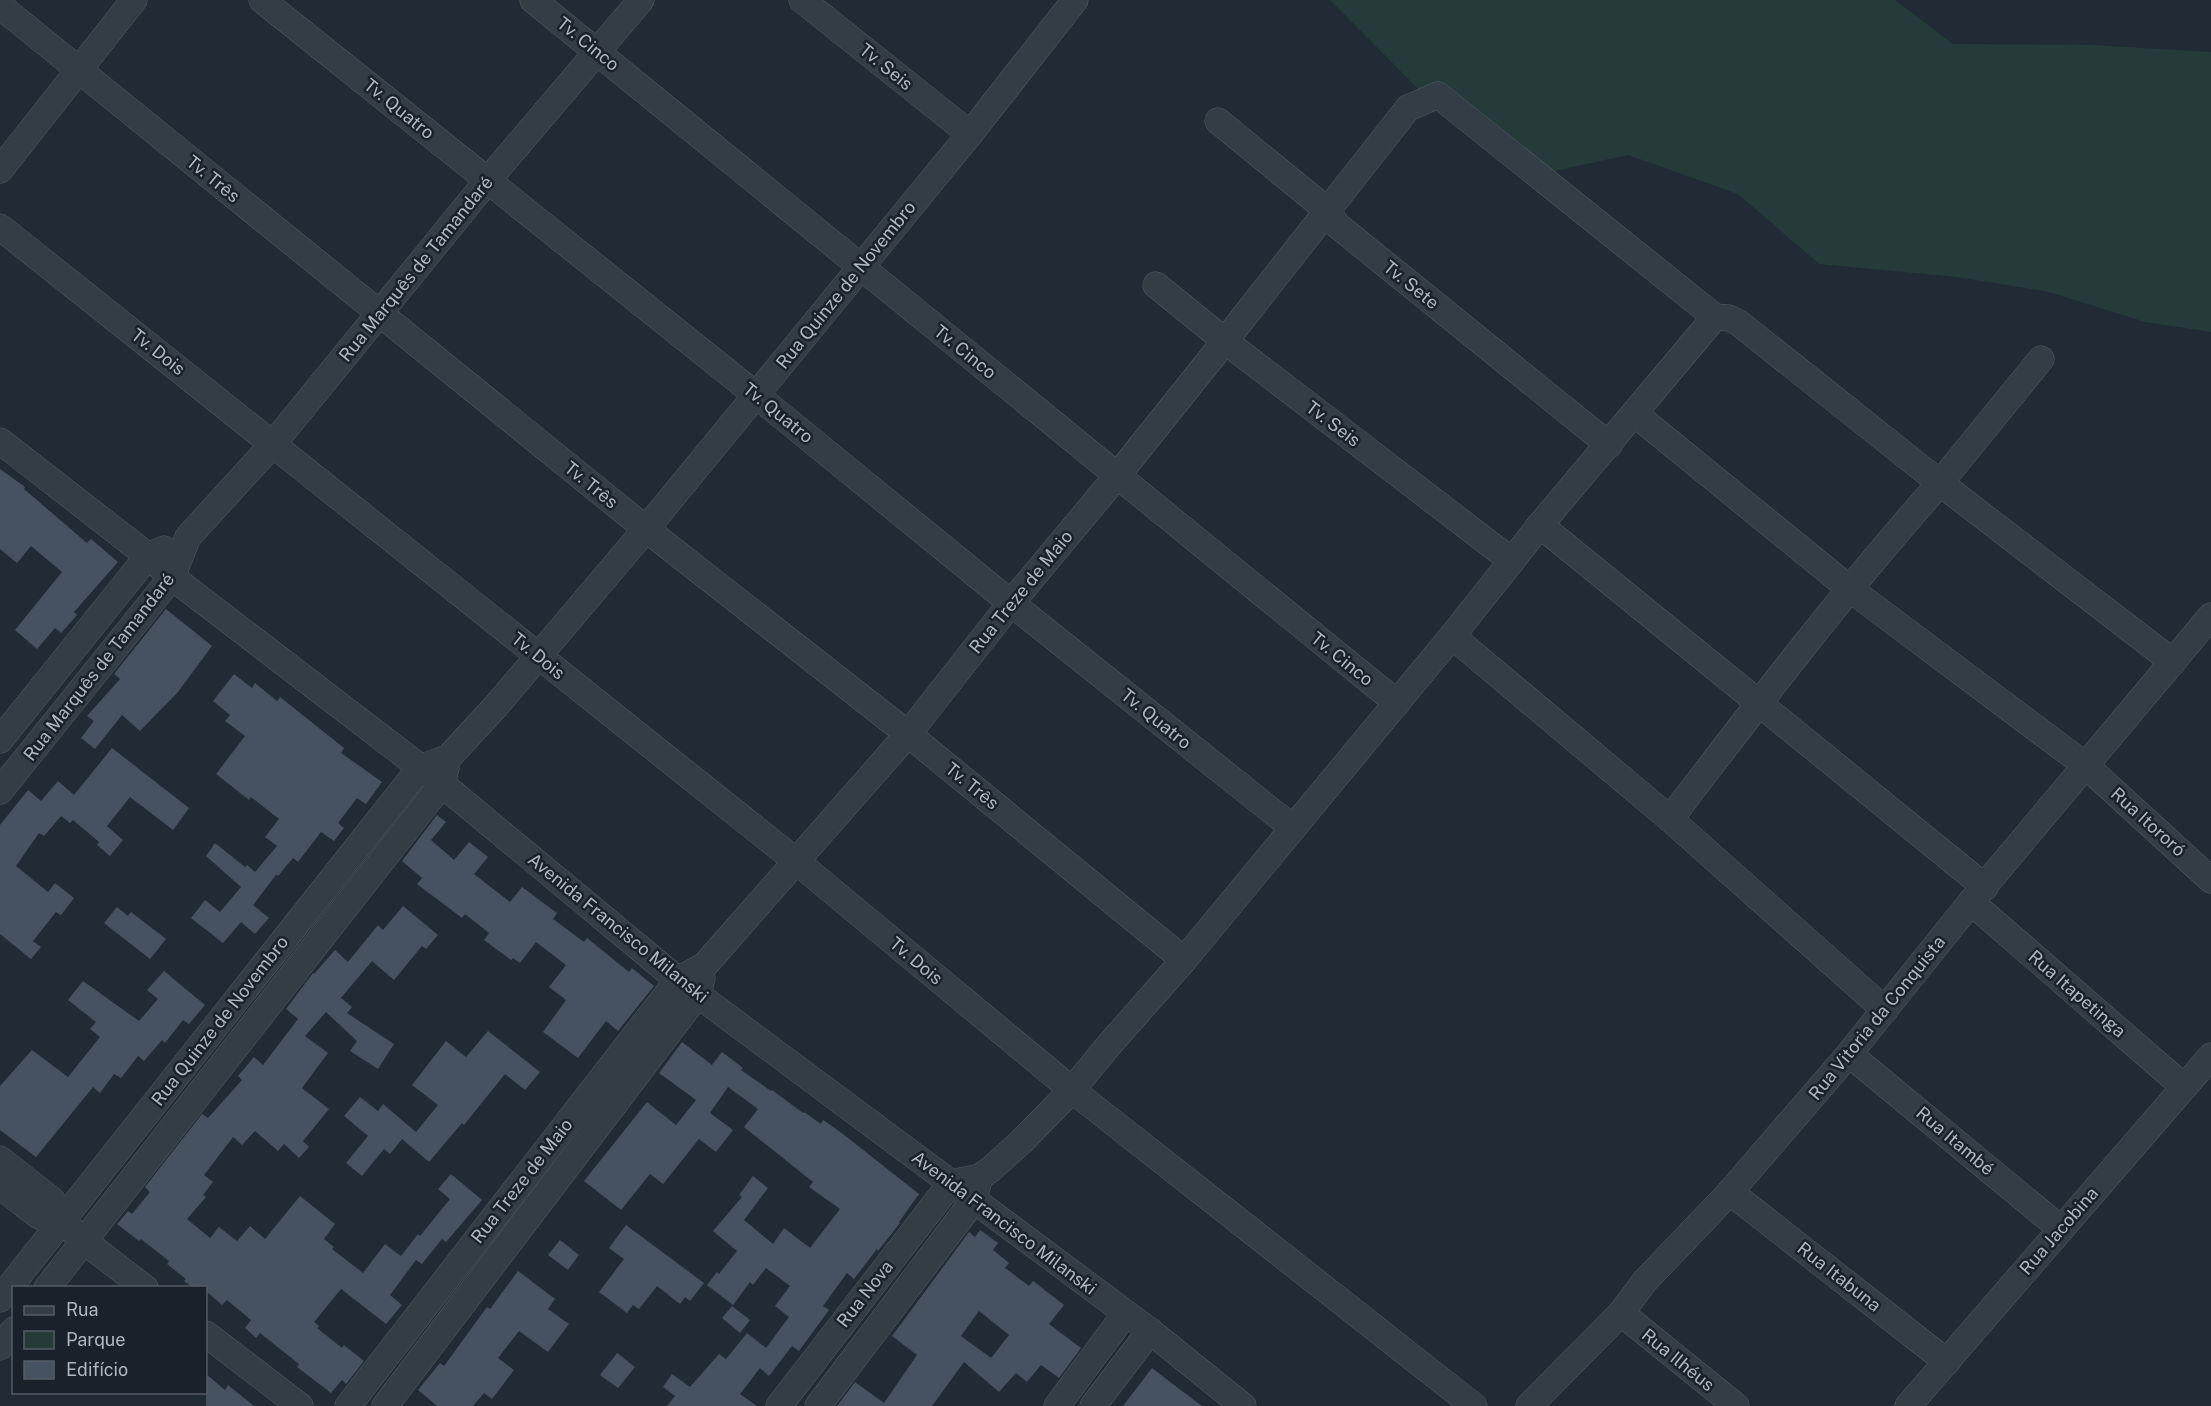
<svg xmlns="http://www.w3.org/2000/svg" width="2211" height="1406" viewBox="0 0 2211 1406" font-family="'Public Sans',sans-serif">
<rect width="100%" height="100%" fill="#202b35"/>
<path fill="#253a39" d="M 1330,0 L 1895,0 L 1953,44 L 2093,45 L 2211,52 L 2211,332 L 2145,322 L 2049,292 L 1957,277 L 1819,264 L 1738,194 L 1628,155 L 1522,178 L 1439,110 Z"/>
<g fill="#46525f" fill-rule="evenodd">
<path d="M 0,469 L 25,487 L 24,489 L 87,543 L 91,539 L 118,562 L 74,612 L 77,615 L 61,633 L 55,628 L 37,649 L 15,630 L 62,572 L 31,546 L 17,563 L 0,549 Z"/>
<path d="M 166,609 L 212,646 L 178,692 L 140,731 L 122,715 L 95,749 L 81,738 L 94,721 L 87,716 L 120,679 L 114,674 Z"/>
<path d="M 234,674 L 252,688 L 255,683 L 277,701 L 280,697 L 344,748 L 341,753 L 382,782 L 366,804 L 357,798 L 338,823 L 344,828 L 334,841 L 321,832 L 298,862 L 293,858 L 278,876 L 276,875 L 253,905 L 269,918 L 255,934 L 241,922 L 223,943 L 191,918 L 205,900 L 220,912 L 241,887 L 206,856 L 215,843 L 245,867 L 247,865 L 255,872 L 277,846 L 265,837 L 279,819 L 251,797 L 249,800 L 216,774 L 245,736 L 225,721 L 230,715 L 213,701 Z"/>
<path d="M 112,748 L 189,808 L 173,830 L 130,797 L 107,826 L 123,840 L 110,856 L 97,845 L 99,842 L 73,820 L 70,823 L 61,816 L 44,836 L 39,833 L 16,866 L 48,892 L 55,883 L 74,898 L 61,915 L 56,912 L 33,941 L 41,947 L 31,959 L 0,934 L 0,825 L 28,790 L 41,801 L 58,781 L 74,795 Z"/>
<path d="M 437,815 L 446,822 L 431,840 L 454,860 L 469,842 L 488,857 L 474,874 L 510,902 L 522,887 L 557,913 L 553,919 L 584,942 L 587,938 L 629,972 L 632,968 L 654,986 L 618,1031 L 606,1021 L 578,1058 L 543,1032 L 566,1000 L 549,987 L 566,965 L 536,942 L 520,963 L 513,958 L 511,960 L 484,940 L 489,933 L 465,914 L 462,918 L 417,884 L 422,878 L 402,861 Z"/>
<path d="M 403,906 L 438,935 L 426,949 L 422,946 L 394,980 L 372,961 L 341,998 L 352,1007 L 347,1013 L 394,1044 L 378,1069 L 350,1051 L 357,1041 L 326,1012 L 305,1036 L 328,1053 L 302,1088 L 329,1109 L 303,1141 L 309,1147 L 299,1158 L 284,1144 L 278,1151 L 255,1131 L 242,1145 L 233,1137 L 204,1175 L 213,1182 L 203,1195 L 206,1197 L 187,1219 L 210,1238 L 219,1227 L 237,1241 L 250,1226 L 265,1239 L 300,1196 L 335,1224 L 324,1239 L 334,1247 L 332,1249 L 363,1273 L 385,1244 L 401,1256 L 418,1234 L 420,1236 L 450,1199 L 438,1189 L 451,1174 L 482,1200 L 446,1242 L 442,1239 L 422,1264 L 416,1260 L 390,1295 L 402,1305 L 386,1324 L 341,1289 L 314,1322 L 319,1326 L 317,1328 L 342,1348 L 344,1345 L 364,1361 L 346,1384 L 342,1380 L 331,1393 L 297,1367 L 299,1364 L 260,1333 L 256,1338 L 245,1328 L 251,1320 L 227,1300 L 222,1305 L 206,1291 L 206,1287 L 192,1287 L 184,1281 L 186,1279 L 167,1264 L 169,1261 L 141,1239 L 139,1241 L 117,1224 L 128,1211 L 132,1214 L 150,1192 L 145,1187 L 202,1114 L 208,1118 L 242,1080 L 238,1076 L 254,1057 L 263,1065 L 298,1019 L 286,1009 L 313,973 L 314,974 L 335,950 L 348,962 L 378,925 L 383,930 Z"/>
<path d="M 117,907 L 128,916 L 131,912 L 166,939 L 150,959 L 104,923 Z"/>
<path d="M 164,971 L 205,1005 L 189,1024 L 183,1020 L 165,1043 L 162,1040 L 144,1061 L 138,1056 L 121,1078 L 114,1074 L 100,1093 L 93,1087 L 36,1157 L 0,1130 L 0,1086 L 32,1050 L 68,1077 L 100,1037 L 90,1029 L 96,1022 L 68,1000 L 83,981 L 139,1021 L 158,999 L 147,990 Z"/>
<path d="M 488,1031 L 540,1072 L 525,1090 L 505,1074 L 464,1125 L 462,1123 L 429,1162 L 402,1139 L 390,1154 L 384,1149 L 362,1176 L 346,1163 L 368,1136 L 344,1116 L 360,1097 L 378,1111 L 383,1104 L 416,1132 L 438,1105 L 412,1085 L 446,1041 L 466,1057 Z"/>
<path d="M 682,1042 L 712,1065 L 722,1052 L 743,1068 L 741,1070 L 771,1091 L 772,1090 L 803,1113 L 804,1112 L 821,1124 L 823,1120 L 843,1134 L 919,1194 L 899,1222 L 900,1223 L 878,1251 L 877,1249 L 854,1279 L 847,1273 L 823,1306 L 829,1310 L 799,1351 L 792,1346 L 769,1376 L 760,1368 L 740,1394 L 757,1406 L 667,1406 L 675,1396 L 663,1387 L 672,1374 L 690,1387 L 719,1354 L 726,1359 L 747,1333 L 766,1348 L 789,1317 L 775,1306 L 790,1286 L 766,1268 L 753,1285 L 750,1282 L 733,1305 L 707,1285 L 717,1272 L 719,1274 L 737,1251 L 713,1231 L 742,1197 L 739,1195 L 753,1176 L 768,1188 L 744,1220 L 773,1244 L 784,1228 L 810,1248 L 840,1209 L 809,1187 L 813,1182 L 744,1127 L 758,1109 L 728,1087 L 710,1113 L 733,1130 L 716,1152 L 699,1139 L 663,1184 L 650,1174 L 621,1210 L 584,1181 L 647,1102 L 676,1125 L 696,1100 L 659,1073 Z"/>
<path d="M 626,1225 L 704,1283 L 690,1301 L 685,1297 L 680,1304 L 657,1286 L 639,1309 L 633,1305 L 627,1313 L 599,1292 L 624,1259 L 609,1248 Z"/>
<path d="M 980,1230 L 998,1243 L 993,1250 L 1009,1263 L 1005,1268 L 1029,1286 L 1033,1281 L 1064,1305 L 1049,1324 L 1081,1348 L 1059,1378 L 1041,1365 L 1027,1382 L 1016,1373 L 999,1392 L 964,1362 L 932,1406 L 837,1406 L 855,1382 L 884,1403 L 917,1355 L 892,1336 L 969,1232 L 975,1237 ZM 979,1311 L 1009,1335 L 991,1358 L 961,1336 Z"/>
<path d="M 560,1240 L 579,1255 L 568,1270 L 548,1255 Z"/>
<path d="M 518,1271 L 555,1299 L 548,1309 L 569,1324 L 548,1352 L 519,1331 L 498,1358 L 514,1370 L 492,1399 L 484,1393 L 473,1406 L 437,1406 L 418,1390 L 440,1363 L 444,1366 L 487,1307 L 490,1309 Z"/>
<path d="M 732,1306 L 750,1320 L 740,1333 L 722,1318 Z"/>
<path d="M 617,1353 L 635,1367 L 618,1388 L 600,1375 Z"/>
<path d="M 1152,1368 L 1174,1385 L 1202,1406 L 1123,1406 Z"/>
<path d="M 206,1374 L 225,1390 L 228,1385 L 254,1406 L 206,1406 Z"/>
</g>
<g fill="none" stroke-linecap="round" stroke-linejoin="round">
<g stroke="#505b64" stroke-width="27">
<g id="minor">
<path d="M 262,0 L 756,395 L 1011,603 L 1293,828"/>
<path d="M 533,0 L 1397,703"/>
<path d="M 802,0 L 970,134"/>
<path d="M 0,6 L 646,529 L 908,734 L 1184,960"/>
<path d="M 1218,121 L 1327,210 L 1337,225 L 1609,445"/>
<path d="M 0,170 L 134,0"/>
<path d="M 0,227 L 796,861 L 1072,1090 L 1474,1406"/>
<path d="M 1156,285 L 1225,341 L 1512,561"/>
<path d="M 2041,359 L 1940,483 L 2173,662"/>
<path d="M 1635,414 L 1850,589 L 2085,765 L 2211,880"/>
<path d="M 0,441 L 148,556 L 172,577 L 442,784 L 678,980 L 1150,1331 L 1243,1406"/>
<path d="M 1540,525 L 1985,887"/>
<path d="M 1452,636 L 1670,819 L 1885,1010"/>
<path d="M 0,740 L 148,556 L 164,549"/>
<path d="M 0,791 L 172,577 L 188,537 L 273,444 L 488,180 L 641,0"/>
<path d="M 1971,902 L 2184,1087"/>
<path d="M 1849,1054 L 2061,1229"/>
<path d="M 0,1159 L 52,1200 L 62,1221 L 84,1241 L 145,1288"/>
<path d="M 0,1186 L 39,1216 L 62,1221"/>
<path d="M 1730,1192 L 1947,1362"/>
<path d="M 47,1288 L 442,784 L 446,768"/>
<path d="M 0,1299 L 420,768 L 449,757 L 496,706 L 646,529 L 756,395 L 970,134 L 1075,0"/>
<path d="M 1621,1313 L 1736,1406"/>
<path d="M 206,1334 L 300,1406"/>
<path d="M 0,1347 L 14,1330"/>
<path d="M 348,1406 L 678,980 L 705,965 L 908,734 L 1011,603 L 1117,476 L 1225,341 L 1408,108 L 1438,95 L 1715,317"/>
<path d="M 385,1406 L 698,994 L 702,978"/>
<path d="M 779,1406 L 951,1183 L 980,1177 L 991,1169 L 1021,1142 L 1072,1090 L 1109,1045 L 1184,960 L 1452,636 L 1540,525 L 1715,317 L 1729,318 L 1739,323 L 1940,483 C 1844,591 1757,705 1670,819"/>
<path d="M 818,1406 L 974,1200 L 978,1183"/>
<path d="M 1057,1406 L 1125,1314"/>
<path d="M 1093,1406 L 1150,1331"/>
<path d="M 1529,1406 L 1621,1313 L 1645,1281 L 1730,1192 L 1849,1054 L 1971,902 L 2211,616"/>
<path d="M 1908,1406 L 2211,1056"/>
</g>
</g>
<use href="#minor" stroke="#333d46" stroke-width="26"/>
</g>
<g text-anchor="middle" stroke-width="5" stroke-linejoin="round" paint-order="stroke">
<g font-size="18" fill="#adb8c3" stroke="#19222a">
<text transform="translate(588 44) rotate(39)" y="6">Tv. Cinco</text>
<text transform="translate(886 67) rotate(39)" y="6">Tv. Seis</text>
<text transform="translate(399 109) rotate(39)" y="6">Tv. Quatro</text>
<text transform="translate(213 179) rotate(39)" y="6">Tv. Três</text>
<text transform="translate(416 269) rotate(-51)" y="6">Rua Marquês de Tamandaré</text>
<text transform="translate(846 285) rotate(-51)" y="6">Rua Quinze de Novembro</text>
<text transform="translate(1411 285) rotate(39)" y="6">Tv. Sete</text>
<text transform="translate(158 352) rotate(38)" y="6">Tv. Dois</text>
<text transform="translate(965 352) rotate(39)" y="6">Tv. Cinco</text>
<text transform="translate(778 413) rotate(39)" y="6">Tv. Quatro</text>
<text transform="translate(1333 424) rotate(37)" y="6">Tv. Seis</text>
<text transform="translate(591 485) rotate(39)" y="6">Tv. Três</text>
<text transform="translate(1021 592) rotate(-51)" y="6">Rua Treze de Maio</text>
<text transform="translate(538 656) rotate(39)" y="6">Tv. Dois</text>
<text transform="translate(1342 659) rotate(39)" y="6">Tv. Cinco</text>
<text transform="translate(99 667) rotate(-52)" y="6">Rua Marquês de Tamandaré</text>
<text transform="translate(1156 719) rotate(39)" y="6">Tv. Quatro</text>
<text transform="translate(972 786) rotate(39)" y="6">Tv. Três</text>
<text transform="translate(2148 822) rotate(42)" y="6">Rua Itororó</text>
<text transform="translate(618 928) rotate(39)" y="6">Avenida Francisco Milanski</text>
<text transform="translate(916 961) rotate(40)" y="6">Tv. Dois</text>
<text transform="translate(2077 994) rotate(41)" y="6">Rua Itapetinga</text>
<text transform="translate(1877 1018) rotate(-51)" y="6">Rua Vitoria da Conquista</text>
<text transform="translate(220 1021) rotate(-52)" y="6">Rua Quinze de Novembro</text>
<text transform="translate(1955 1141) rotate(40)" y="6">Rua Itambé</text>
<text transform="translate(522 1181) rotate(-52)" y="6">Rua Treze de Maio</text>
<text transform="translate(1004 1223) rotate(37)" y="6">Avenida Francisco Milanski</text>
<text transform="translate(2059 1231) rotate(-49)" y="6">Rua Jacobina</text>
<text transform="translate(1839 1277) rotate(38)" y="6">Rua Itabuna</text>
<text transform="translate(865 1294) rotate(-52)" y="6">Rua Nova</text>
<text transform="translate(1678 1360) rotate(39)" y="6">Rua Ilhéus</text>
</g>
</g>
<rect x="12" y="1286" width="195" height="108" fill="#19222a" stroke="#545e67" stroke-width="1.5"/>
<rect x="24" y="1306" width="30" height="9" fill="#333d46" stroke="#545e67" stroke-width="1.5"/>
<text x="66" y="1316" font-size="18" fill="#adb8c3">Rua</text>
<rect x="24" y="1331" width="30" height="18" fill="#253a39" stroke="#545e67" stroke-width="1.5"/>
<text x="66" y="1346" font-size="18" fill="#adb8c3">Parque</text>
<rect x="24" y="1361" width="30" height="18" fill="#46525f" stroke="#545e67" stroke-width="1.5"/>
<text x="66" y="1376" font-size="18" fill="#adb8c3">Edifício</text>
</svg>
